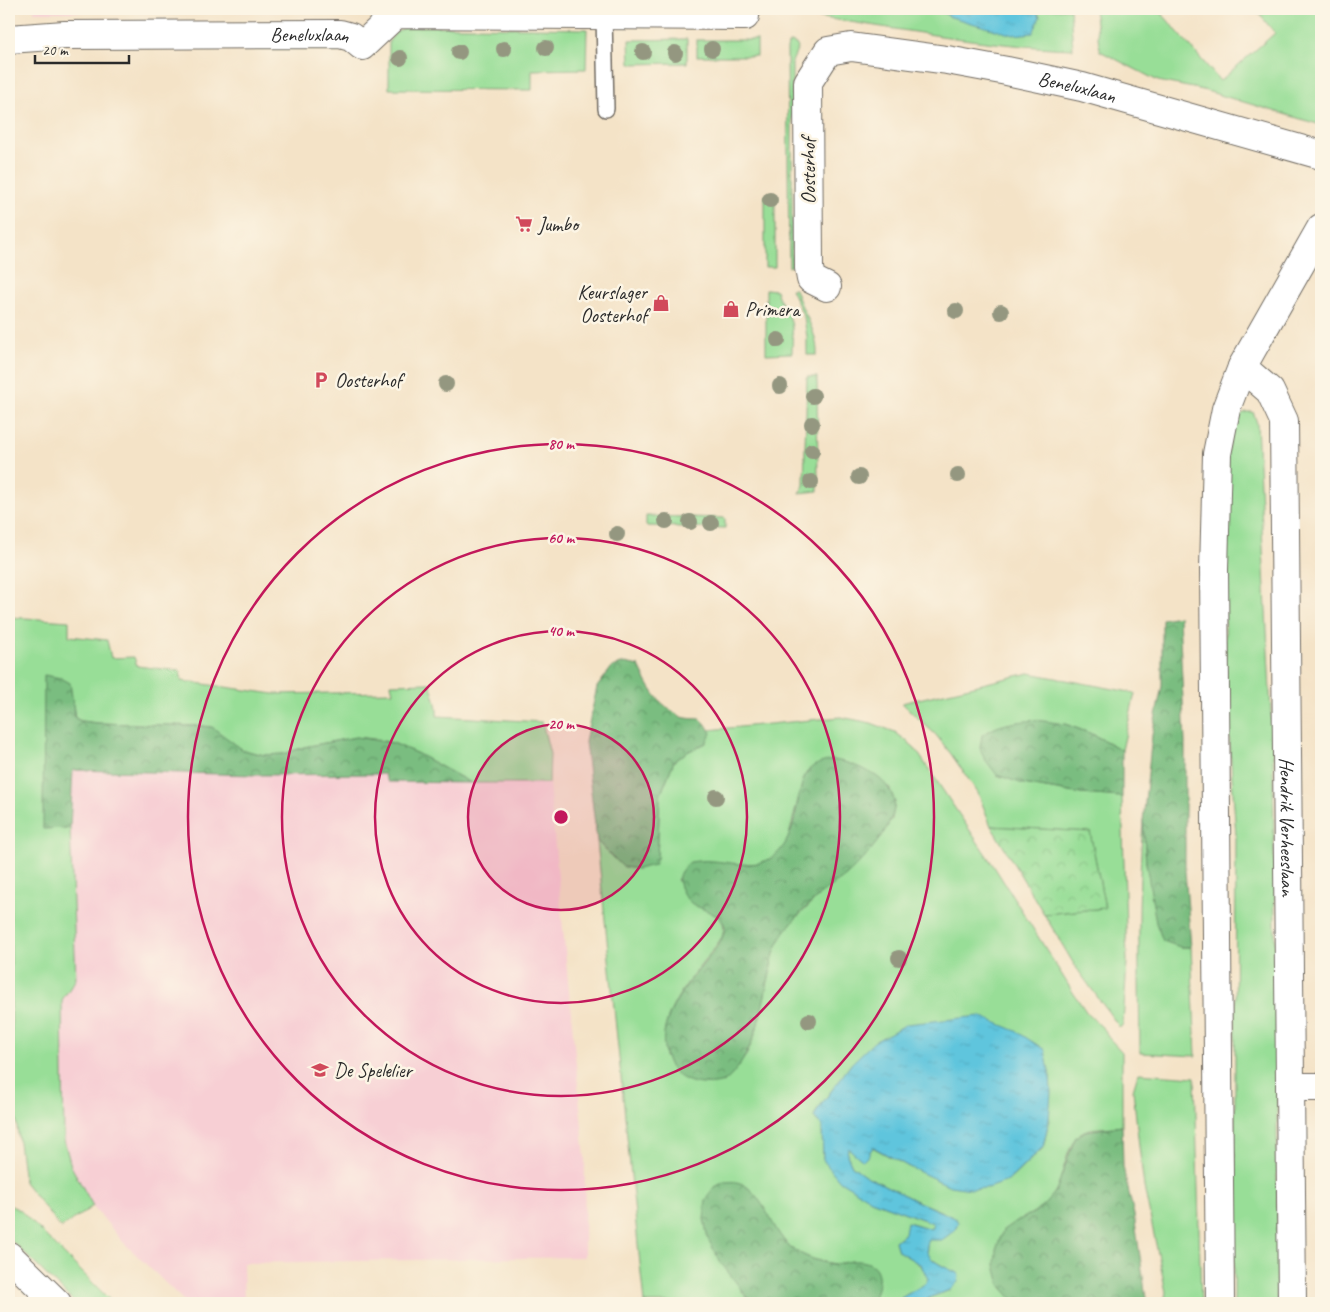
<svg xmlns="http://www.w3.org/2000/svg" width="1330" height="1312" viewBox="0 0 1330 1312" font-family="Caveat,sans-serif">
<defs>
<pattern id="forest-crowns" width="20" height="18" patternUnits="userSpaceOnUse" patternTransform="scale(1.25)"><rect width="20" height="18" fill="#7abd80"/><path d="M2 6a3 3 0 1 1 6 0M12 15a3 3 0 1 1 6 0" fill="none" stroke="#649a69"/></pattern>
<pattern id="park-crowns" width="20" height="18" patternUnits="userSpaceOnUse" patternTransform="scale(1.25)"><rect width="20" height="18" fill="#98de97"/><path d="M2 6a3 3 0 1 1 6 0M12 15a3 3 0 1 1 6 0" fill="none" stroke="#83bf82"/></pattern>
<pattern id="water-ripples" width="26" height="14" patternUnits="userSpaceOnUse" patternTransform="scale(1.25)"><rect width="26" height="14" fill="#5fc5dd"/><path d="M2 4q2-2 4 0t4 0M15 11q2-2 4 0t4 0" fill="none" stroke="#53a9be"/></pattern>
</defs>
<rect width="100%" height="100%" fill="#fcf5e5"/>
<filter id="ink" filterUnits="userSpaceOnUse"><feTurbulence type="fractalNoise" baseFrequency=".02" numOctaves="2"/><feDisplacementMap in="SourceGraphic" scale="10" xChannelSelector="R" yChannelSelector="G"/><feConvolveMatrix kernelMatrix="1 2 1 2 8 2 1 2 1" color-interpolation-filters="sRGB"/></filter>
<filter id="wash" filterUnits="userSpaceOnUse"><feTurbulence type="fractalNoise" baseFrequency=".0096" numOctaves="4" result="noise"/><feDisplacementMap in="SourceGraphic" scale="20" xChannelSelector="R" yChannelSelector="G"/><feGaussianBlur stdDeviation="1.12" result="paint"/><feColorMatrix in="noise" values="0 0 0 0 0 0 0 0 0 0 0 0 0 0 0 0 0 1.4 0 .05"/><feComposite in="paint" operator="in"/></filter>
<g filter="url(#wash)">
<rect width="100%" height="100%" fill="#f4e3c7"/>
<g fill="#f7cfd4">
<rect x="34" y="9" width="344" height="3"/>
<path d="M 73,770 L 255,775 L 384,774 L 388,782 L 549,783 L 585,1158 L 584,1257 L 243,1263 L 244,1303 L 186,1303 L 122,1241 L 93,1206 L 71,1166 L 64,1140 L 62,1000 L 76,979 L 70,828 Z"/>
</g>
<g fill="#98de97" stroke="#628461" fill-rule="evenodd">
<path d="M 796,9 L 936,9 L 951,17 L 1040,17 L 1036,9 L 1070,9 L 1073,49 C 982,46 891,27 802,15 Z"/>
<path d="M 1094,9 L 1158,9 L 1220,81 L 1275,33 L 1255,9 L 1321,9 L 1321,125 L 1203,90 L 1158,81 L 1100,51 Z"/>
<path d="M 410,26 L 587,29 L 586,69 L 532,70 L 532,90 L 389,89 L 389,41 L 397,31 Z"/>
<path d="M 687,39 L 687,63 L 630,64 L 629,40 Z"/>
<rect x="697" y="40" width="60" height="16"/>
<path d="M 791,42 L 796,44 L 798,48 L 792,62 L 792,266 L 789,267 L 787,49 L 788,44 Z"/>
<path d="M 775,194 L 775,267 L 765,267 L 765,195 Z"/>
<path d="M 766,289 L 776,290 C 779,302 785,306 789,316 C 794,327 792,341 792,353 L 766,354 Z"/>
<path d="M 791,289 L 795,289 C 802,311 818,332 817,355 L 807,355 L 807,337 L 804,317 Z"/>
<path d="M 807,377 L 817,377 L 818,491 L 800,493 L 804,485 Z"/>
<path d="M 1246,412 L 1253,412 L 1257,423 L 1273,755 L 1277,1094 L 1277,1303 L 1234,1303 L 1236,836 L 1226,688 L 1223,471 L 1236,417 Z"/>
<path d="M 646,516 L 725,518 L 725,528 L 646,526 Z"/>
<path d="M 9,617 L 69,621 L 69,636 L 107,640 L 111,658 L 134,657 L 137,666 L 180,671 L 182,681 L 274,694 L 393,692 L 391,684 L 430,683 C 433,694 438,705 437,716 L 542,722 L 550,754 L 549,783 L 471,783 L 418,754 L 393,743 L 374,739 L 356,737 L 304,747 L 284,754 L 264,755 L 243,750 L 212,728 L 203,726 L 97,723 L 81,721 L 75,718 L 69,683 L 43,828 L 70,828 L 76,979 L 62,1000 L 64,1140 L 71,1166 L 93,1206 L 61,1228 L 24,1182 L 16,1118 L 12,1054 L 9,822 Z"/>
<path d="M 1029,673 L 1135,693 L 1122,750 L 1092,734 L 1065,724 L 1023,784 L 1081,794 L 1122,797 L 1127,962 L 1123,1024 L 1120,1028 L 1075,966 L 1044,914 L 1105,908 L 1090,832 L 991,826 L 978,793 L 951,754 L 936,735 L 902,703 Z"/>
<path d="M 841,717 L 871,723 L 895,732 L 914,747 L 995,868 L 1074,994 L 1087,1013 L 1105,1030 L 1108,1037 L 1122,1052 L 1122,1126 C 1112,1128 1092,1127 1084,1131 C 1067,1139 1064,1175 1056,1190 C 1048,1207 1029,1215 1013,1223 L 1000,1285 L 1016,1303 L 922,1303 L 931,1297 L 950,1290 L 957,1273 C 949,1269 939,1265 932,1259 C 917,1247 938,1224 945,1213 L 914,1200 L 866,1176 L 852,1166 L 847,1155 L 848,1147 L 867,1157 L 872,1147 L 909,1167 L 1008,1181 L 1043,1148 L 1049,1120 L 1050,1076 L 852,1063 L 818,1109 L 814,1117 L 822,1126 L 823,1160 L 871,1200 L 933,1223 L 931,1229 L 908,1222 L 905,1233 L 895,1241 L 898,1251 C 910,1259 925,1264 929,1279 L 925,1284 L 901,1298 L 904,1303 L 871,1303 L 872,1302 L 852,1261 L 835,1264 L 812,1259 L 791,1249 L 778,1233 L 762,1206 L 742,1292 L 752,1303 L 644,1303 L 597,841 L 614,859 L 657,858 L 660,796 L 674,761 L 687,752 L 706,743 L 709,730 ZM 808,770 L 889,787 L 895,802 L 892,819 L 848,874 L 822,893 L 787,927 L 775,949 L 756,1032 L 747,1054 L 734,1072 L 723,1083 L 665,1057 C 665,1048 664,1038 665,1029 C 672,994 703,966 722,937 C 730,912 707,914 692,903 C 684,897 681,888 677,879 L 744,864 L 761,863 L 773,858 L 783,849 L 788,839 L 803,780 Z"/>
<path d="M 1143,821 L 1146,863 L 1180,947 L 1191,947 L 1196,1056 L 1140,1053 C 1139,975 1137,898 1143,821 Z"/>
<path d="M 1138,1073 L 1195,1077 L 1201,1303 L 1164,1303 L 1166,1292 L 1144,1187 L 1139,1146 L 1133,1090 Z"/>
<path d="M 9,1205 L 20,1210 L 113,1303 L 75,1303 L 9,1238 Z"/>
</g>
<g fill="url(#forest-crowns)" stroke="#527456">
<path d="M 1179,616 L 1185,742 L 1185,871 L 1191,947 L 1180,947 L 1163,941 L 1156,923 L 1146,863 L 1143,821 L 1152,735 L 1162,686 L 1162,619 Z"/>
<path d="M 625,663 L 639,666 C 646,681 654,698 668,708 C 672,711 678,715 682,717 C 700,722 700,712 711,733 L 706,743 L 687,752 L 674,761 L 660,796 L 657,858 L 654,865 L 637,869 L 623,867 L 597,841 L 585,742 L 597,687 L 612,667 Z"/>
<path d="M 44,675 L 61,678 L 70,683 L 75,718 L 81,721 L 97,723 L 203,726 L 212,727 L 243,750 L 264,755 L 284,754 L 304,747 L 356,737 L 393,743 L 418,754 L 471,783 L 388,782 L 384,774 L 255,775 L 73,770 L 70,828 L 43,829 Z"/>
<path d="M 1036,720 L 1065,724 L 1092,734 L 1122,750 L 1122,797 L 1081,794 L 1023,784 L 997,775 L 984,758 L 980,748 L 982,735 C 999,723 1016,722 1036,720 Z"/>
<path d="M 832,760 C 844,760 871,771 880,779 C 887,785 892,792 894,801 C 898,823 864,859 849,873 C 841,881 830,886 822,893 C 804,909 785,926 776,948 C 773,956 771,965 770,973 C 762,1006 758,1038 739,1066 C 735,1071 729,1080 723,1082 C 719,1084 709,1085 704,1084 C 690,1084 673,1076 668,1062 C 651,1024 686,986 708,958 C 714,950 723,940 725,929 C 726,915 699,909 691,903 C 686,899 682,892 680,887 C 676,875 681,870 690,862 C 697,861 705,860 713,861 C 728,862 747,867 762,862 C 792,853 794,818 800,792 C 802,785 803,777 808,771 C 813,764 824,762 832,760 Z"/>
<path d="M 1122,1126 L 1123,1167 L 1134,1215 L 1142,1270 L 1146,1298 L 1143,1303 L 1016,1303 L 1000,1285 L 995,1265 L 996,1250 L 1003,1230 L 1013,1223 L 1035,1212 L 1045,1204 L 1056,1191 L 1075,1138 L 1085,1131 Z"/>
<path d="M 724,1182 C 728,1182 732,1181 736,1182 C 758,1185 770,1223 783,1239 C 786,1243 789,1248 794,1250 C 806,1257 819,1262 833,1264 C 840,1265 846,1261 852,1261 C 883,1259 882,1280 872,1302 L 871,1303 L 752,1303 L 721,1263 L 708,1239 L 704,1219 L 706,1200 L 713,1188 Z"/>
</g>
<path fill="url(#park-crowns)" stroke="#628461" d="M 991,826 L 1090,832 L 1105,908 L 1044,914 Z"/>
<g fill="url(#water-ripples)" stroke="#457884">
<path d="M 936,9 L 1036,9 L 1040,17 L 1033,33 L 1013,35 L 951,17 Z"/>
<path d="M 980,1016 L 1016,1031 L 1045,1050 L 1050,1076 L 1051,1092 L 1049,1120 L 1043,1147 L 1008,1181 L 987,1188 L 971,1189 L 950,1186 L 909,1167 L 873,1147 L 867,1157 L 863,1161 L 848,1148 L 847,1155 L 852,1166 L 866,1176 L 914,1200 L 955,1218 L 958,1222 L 955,1230 L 942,1240 L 929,1240 C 919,1258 943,1266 957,1273 L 959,1276 L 958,1282 L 950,1290 L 931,1297 L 922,1303 L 904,1303 L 901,1298 L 925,1284 L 928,1279 L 921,1265 L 898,1251 L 895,1241 L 905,1233 L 907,1222 L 931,1229 L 933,1223 L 871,1200 L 840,1181 L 823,1160 L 822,1126 L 814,1117 L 818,1109 L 852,1063 L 874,1042 L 907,1024 Z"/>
</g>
</g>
<g filter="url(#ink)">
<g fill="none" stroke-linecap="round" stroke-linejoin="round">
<g stroke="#716b62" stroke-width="18">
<path id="lane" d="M 604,15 L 606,109"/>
</g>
<g stroke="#716b62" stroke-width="30">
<g id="street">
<path id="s1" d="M 9,39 L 65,35 L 340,34 L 351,37 L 362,46 L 396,14 L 745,16"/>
<path id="s2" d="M 827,287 L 811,279 L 809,268 L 808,82 L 828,51 L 851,47 L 947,60 L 1007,71 L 1082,87 L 1321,155"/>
<path id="s3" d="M 1242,367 L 1270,391 L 1284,421 L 1292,1303"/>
<path d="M 1290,1087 L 1321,1087"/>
<path d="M 9,1256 L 57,1303"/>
<path d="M 1220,1303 L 1214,570 L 1217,454 L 1226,409 L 1242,367 L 1321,228"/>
</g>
</g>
<use href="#lane" stroke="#fff" stroke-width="15"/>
<use href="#street" stroke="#fff" stroke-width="28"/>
</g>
<g fill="#949780">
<circle cx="546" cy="48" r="8"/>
<circle cx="504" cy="49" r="8"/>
<circle cx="712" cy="49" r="8"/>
<circle cx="459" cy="52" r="8"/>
<circle cx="643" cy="52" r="8"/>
<circle cx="675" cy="53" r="8"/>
<circle cx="400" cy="58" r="8"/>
<circle cx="770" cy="200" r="8"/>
<circle cx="956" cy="311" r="8"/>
<circle cx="1001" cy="312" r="8"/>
<circle cx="778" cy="340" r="8"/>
<circle cx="446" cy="384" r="8"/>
<circle cx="780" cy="386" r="8"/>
<circle cx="813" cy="396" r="8"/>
<circle cx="812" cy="424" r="8"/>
<circle cx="812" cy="451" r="8"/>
<circle cx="958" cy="475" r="8"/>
<circle cx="859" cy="477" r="8"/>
<circle cx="811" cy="482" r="8"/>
<circle cx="666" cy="521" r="8"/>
<circle cx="690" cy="522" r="8"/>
<circle cx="711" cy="523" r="8"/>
<circle cx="617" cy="534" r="8"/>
<circle cx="716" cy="797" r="8"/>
<circle cx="899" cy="958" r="8"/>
<circle cx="809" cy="1021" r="8"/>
</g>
</g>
<circle cx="561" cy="817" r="93" fill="#c2185b" fill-opacity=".12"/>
<g fill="none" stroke="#c2185b" stroke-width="2.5">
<circle cx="561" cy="817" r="93"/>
<circle cx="561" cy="817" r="186"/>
<circle cx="561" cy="817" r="279"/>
<circle cx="561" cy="817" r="373"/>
</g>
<defs>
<g id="supermarket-bare" transform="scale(1.35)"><path d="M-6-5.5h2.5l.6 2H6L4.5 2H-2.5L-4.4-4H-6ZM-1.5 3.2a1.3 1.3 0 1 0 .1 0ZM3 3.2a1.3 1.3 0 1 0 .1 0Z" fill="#d1495b" stroke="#fcf5e5" stroke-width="2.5" paint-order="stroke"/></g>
<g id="shop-bare" transform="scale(1.35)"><path d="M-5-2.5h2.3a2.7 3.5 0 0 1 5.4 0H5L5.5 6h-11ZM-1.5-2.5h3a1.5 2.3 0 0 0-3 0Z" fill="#d1495b" stroke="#fcf5e5" stroke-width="2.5" paint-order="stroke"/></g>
<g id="parking-bare" transform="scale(1.35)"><path d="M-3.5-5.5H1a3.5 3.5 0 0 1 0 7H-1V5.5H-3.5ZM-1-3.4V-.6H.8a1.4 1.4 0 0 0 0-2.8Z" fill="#d1495b" stroke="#fcf5e5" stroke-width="2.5" paint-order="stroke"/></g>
<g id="school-bare" transform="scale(1.35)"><path d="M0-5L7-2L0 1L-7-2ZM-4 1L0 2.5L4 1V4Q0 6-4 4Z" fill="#d1495b" stroke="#fcf5e5" stroke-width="2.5" paint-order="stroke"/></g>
</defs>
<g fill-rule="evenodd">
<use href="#supermarket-bare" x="524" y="224"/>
<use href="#shop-bare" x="661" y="303"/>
<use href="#shop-bare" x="731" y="309"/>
<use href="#parking-bare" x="321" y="380"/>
<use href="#school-bare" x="320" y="1070"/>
</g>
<g text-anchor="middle" stroke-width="5" stroke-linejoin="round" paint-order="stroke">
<g font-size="20" fill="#2b2b2b" stroke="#fcf5e5">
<text dy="7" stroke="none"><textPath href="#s1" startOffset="301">Beneluxlaan</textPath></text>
<text dy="7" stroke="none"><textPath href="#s2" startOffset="505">Beneluxlaan</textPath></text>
<text transform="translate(808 171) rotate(-90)" y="7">Oosterhof</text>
<text dy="7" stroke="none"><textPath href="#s3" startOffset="476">Hendrik Verheeslaan</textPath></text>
</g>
<g font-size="20" fill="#2b2b2b" stroke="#fcf5e5" text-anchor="start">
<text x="538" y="231">Jumbo</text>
<text x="647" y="299" text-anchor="end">Keurslager<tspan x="647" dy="23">Oosterhof</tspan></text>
<text x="745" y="316">Primera</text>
<text x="335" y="387">Oosterhof</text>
<text x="334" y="1077">De Spelelier</text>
</g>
</g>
<circle cx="561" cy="817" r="8" fill="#c2185b" stroke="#fcf5e5" stroke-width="2.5"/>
<g font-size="15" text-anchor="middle" font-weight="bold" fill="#c2185b" stroke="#fcf5e5" stroke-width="5" stroke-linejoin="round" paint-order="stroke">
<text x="561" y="449">80 m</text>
<text x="561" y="543">60 m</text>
<text x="561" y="636">40 m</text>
<text x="561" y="729">20 m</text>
</g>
<rect width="1330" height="1312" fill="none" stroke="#fcf5e5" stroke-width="30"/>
<path d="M35 55v8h94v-8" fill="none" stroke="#2b2b2b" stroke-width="2.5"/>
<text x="42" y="55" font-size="15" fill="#2b2b2b" stroke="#fcf5e5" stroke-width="4" paint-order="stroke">20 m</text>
</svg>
